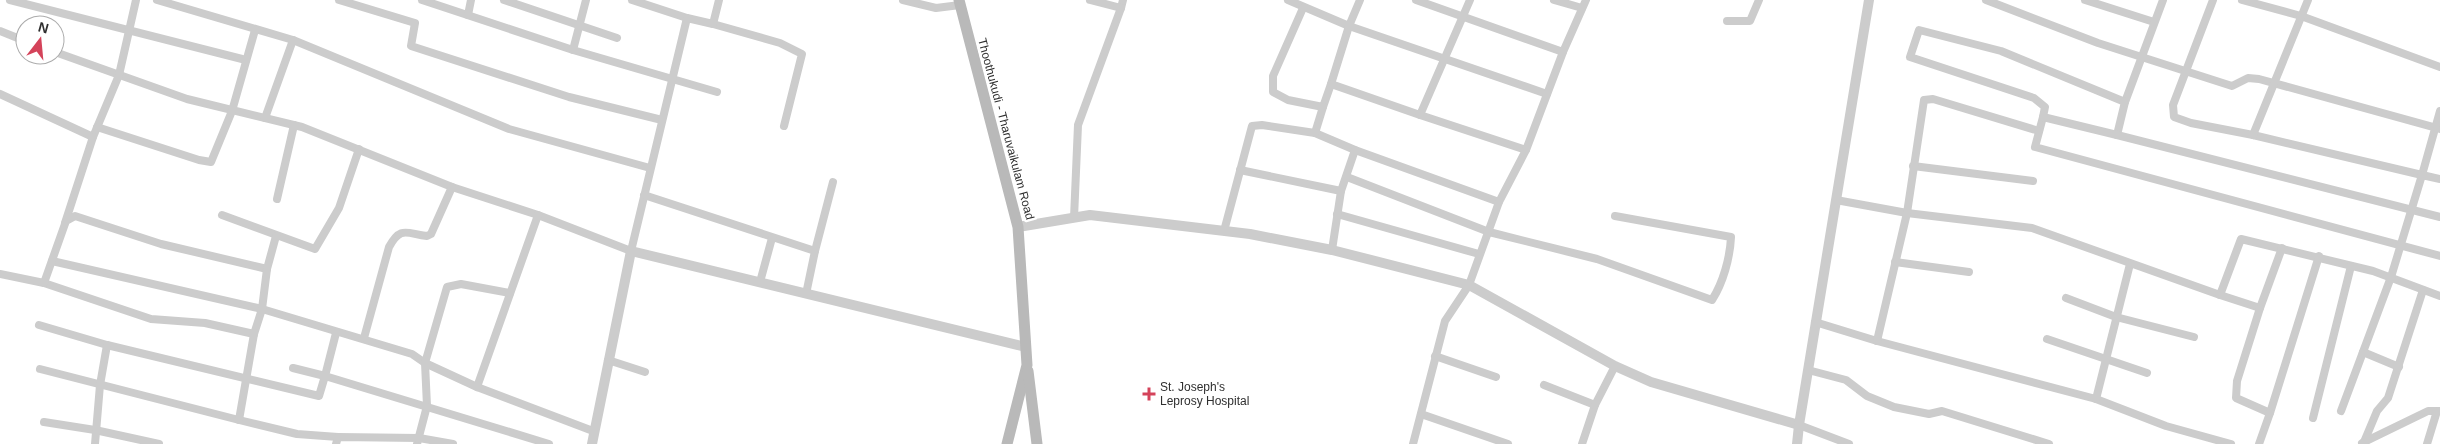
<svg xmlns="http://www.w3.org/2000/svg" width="2440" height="444" viewBox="0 0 2440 444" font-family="Arial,sans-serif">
<rect width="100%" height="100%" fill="#fff"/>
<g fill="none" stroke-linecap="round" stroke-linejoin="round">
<g stroke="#ccc" stroke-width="8">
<path d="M 10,0 L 246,60"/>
<path d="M 157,0 L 293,40 L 509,129 L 650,168"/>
<path d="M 339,0 L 415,23 L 411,46 L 569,97 L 662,120"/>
<path d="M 422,0 L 573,50"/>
<path d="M 504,0 L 617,38"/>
<path d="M 586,0 L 573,50 L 717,92"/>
<path d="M 632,0 L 687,18"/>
<path d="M 903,0 L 936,8 L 960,5"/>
<path d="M 1090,0 L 1121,8 L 1123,0"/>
<path d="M 1288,0 L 1349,26 L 1547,94"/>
<path d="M 1360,0 L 1349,26 L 1331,84 L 1420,115"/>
<path d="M 1416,0 L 1563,52"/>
<path d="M 1470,0 L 1420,115 L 1526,150"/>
<path d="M 1554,0 L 1582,8"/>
<path d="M 1986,0 L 2098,43 L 2232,86 L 2248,78 L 2259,79 L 2440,129"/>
<path d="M 2085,0 L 2154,22"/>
<path d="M 2163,0 L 2125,102 L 2117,135 L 2440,217"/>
<path d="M 2213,0 L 2173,105 L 2174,117 L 2191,123 L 2253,135 L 2422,175 L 2440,111"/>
<path d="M 2242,0 L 2301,16 L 2440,67"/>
<path d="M 1303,8 L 1273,76 L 1273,92 L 1288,100 L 1323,107 L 1331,84"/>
<path d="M 468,15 L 471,0"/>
<path d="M 1727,21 L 1750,21 L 1759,0"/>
<path d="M 713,24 L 780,43 L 802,54 L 784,126"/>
<path d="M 0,31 L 25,41"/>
<path d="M 55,52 L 187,99 L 302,127 L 452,187 L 538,215 L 631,251 L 687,18 L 713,24 L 719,0"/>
<path d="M 0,94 L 93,137 L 119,75 L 136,0"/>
<path d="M 1323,107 L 1315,133 L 1355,150 L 1499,202"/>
<path d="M 2043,117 L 2035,147 L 2440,256"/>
<path d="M 265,118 L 293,40"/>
<path d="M 97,127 L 199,160 L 211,162 L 232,111 L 255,30"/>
<path d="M 2117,135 L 2043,117 L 2045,107 L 2034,98 L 1910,57 L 1919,30 L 2001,51 L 2125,102"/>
<path d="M 2253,135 L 2308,0"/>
<path d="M 1913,166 L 2033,181"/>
<path d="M 1240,170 L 1341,191"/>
<path d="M 1347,177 L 1489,232 L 1597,259 L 1712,300 C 1723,283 1730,258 1731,237 L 1615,216"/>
<path d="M 644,195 L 815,251 L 806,294"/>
<path d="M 277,199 L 294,125"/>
<path d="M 1836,200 L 1907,213 L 2032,228 L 2220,295 L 2241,239 L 2373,271 L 2440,296"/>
<path d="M 1337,214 L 1479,254"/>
<path d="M 222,215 L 315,249 L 339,208 L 359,149"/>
<path d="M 538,215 L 477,387 L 593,431"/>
<path d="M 1074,218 L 1078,125 L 1121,8"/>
<path d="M 65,223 L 93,137"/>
<path d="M 1224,231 L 1252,126 L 1262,125 L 1315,133"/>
<path d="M 1332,250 L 1341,191 L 1355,150"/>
<path d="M 815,251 L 833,182"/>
<path d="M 52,261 L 262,309 L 412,354 L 425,363 L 427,406 L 417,444"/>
<path d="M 1895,262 L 1969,272"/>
<path d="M 0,274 L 44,283 L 151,319 L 205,323 L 254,334"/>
<path d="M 760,282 L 772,238"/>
<path d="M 44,283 L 66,221 L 75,216 L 161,244 L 267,269"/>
<path d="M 2220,295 L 2260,308 L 2282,248"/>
<path d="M 2066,298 L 2116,317 L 2194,337"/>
<path d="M 2260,308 L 2237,381 L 2236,398 L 2270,413 L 2319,256"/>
<path d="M 1815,322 L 1877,341 L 2096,399 L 2166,426 L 2231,444"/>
<path d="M 39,325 L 107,345 L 319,396 L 325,376 L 549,444"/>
<path d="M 364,338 L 389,247 C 401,225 407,234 427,236 L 431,234 L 452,187"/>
<path d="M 2047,339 L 2147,373"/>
<path d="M 1877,341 L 1907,213 L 1924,100 L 1933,99 L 2039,131"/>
<path d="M 2363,352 L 2399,367"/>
<path d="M 1435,356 L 1496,377"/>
<path d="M 608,360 L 645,372"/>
<path d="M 293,368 L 325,376 L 336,333"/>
<path d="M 40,369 L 239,420 L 297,434 L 338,437"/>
<path d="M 1808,370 L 1846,380 L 1867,396 L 1894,407 L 1929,414 L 1942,411 L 2049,444"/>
<path d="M 1544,385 L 1595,405 L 1582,444"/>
<path d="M 477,387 L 425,363 L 447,287 L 461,284 L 510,293"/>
<path d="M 2096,399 L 2130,264"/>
<path d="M 1595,405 L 1615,366"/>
<path d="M 2341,411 L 2391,277 L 2422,175 L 2440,179"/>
<path d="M 1421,414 L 1508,444"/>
<path d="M 2313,418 L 2351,266"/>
<path d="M 239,420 L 254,334 L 262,309 L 267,269 L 276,236"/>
<path d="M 44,422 L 95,430 L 159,444"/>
<path d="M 1799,425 L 1849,444"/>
<path d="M 2364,442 L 2377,411 L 2388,398 L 2423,290"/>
<path d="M 2362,443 L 2428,411 L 2440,411"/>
<path d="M 95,444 L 100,385 L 107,345"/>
<path d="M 336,444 L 338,437 L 419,438 L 453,444"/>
<path d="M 1413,444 L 1445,321 L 1469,285 L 1499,202 L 1526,150 L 1563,52 L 1586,0"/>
<path d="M 2259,444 L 2270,413"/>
<path d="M 2427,444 L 2437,411"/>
</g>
<g stroke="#ccc" stroke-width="10">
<path d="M 1018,227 L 1090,215 L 1250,234 L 1332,250 L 1469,285 L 1615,366 L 1651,382 L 1799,425"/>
<path d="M 592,444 L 631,251 L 1026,347"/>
<path d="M 1797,444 L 1799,425 L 1869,0"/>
</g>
<g stroke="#b9b9b9" stroke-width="11">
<path d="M 959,0 L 1018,227 L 1027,365 L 1007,444"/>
<path d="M 1028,371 L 1037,444"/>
</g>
</g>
<path fill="#d4435a" stroke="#fff" stroke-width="2" d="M1146.5 386.5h5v5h5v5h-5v5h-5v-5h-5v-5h5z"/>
<g text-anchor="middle" stroke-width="5" stroke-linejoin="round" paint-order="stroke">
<g font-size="12" fill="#2f2f2f" stroke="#fff">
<text transform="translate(1006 129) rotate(75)" y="4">Thoothukudi - Tharuvaikulam Road</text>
</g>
<g font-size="12" fill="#2f2f2f" stroke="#fff" text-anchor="start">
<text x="1160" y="391">St. Joseph's<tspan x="1160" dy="14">Leprosy Hospital</tspan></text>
</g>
</g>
<g transform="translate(40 40) rotate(16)"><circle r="24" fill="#ffffff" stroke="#acacac"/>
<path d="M0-4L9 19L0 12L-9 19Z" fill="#d4435a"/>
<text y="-8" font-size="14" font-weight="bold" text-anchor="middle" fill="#2f2f2f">N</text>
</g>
</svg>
